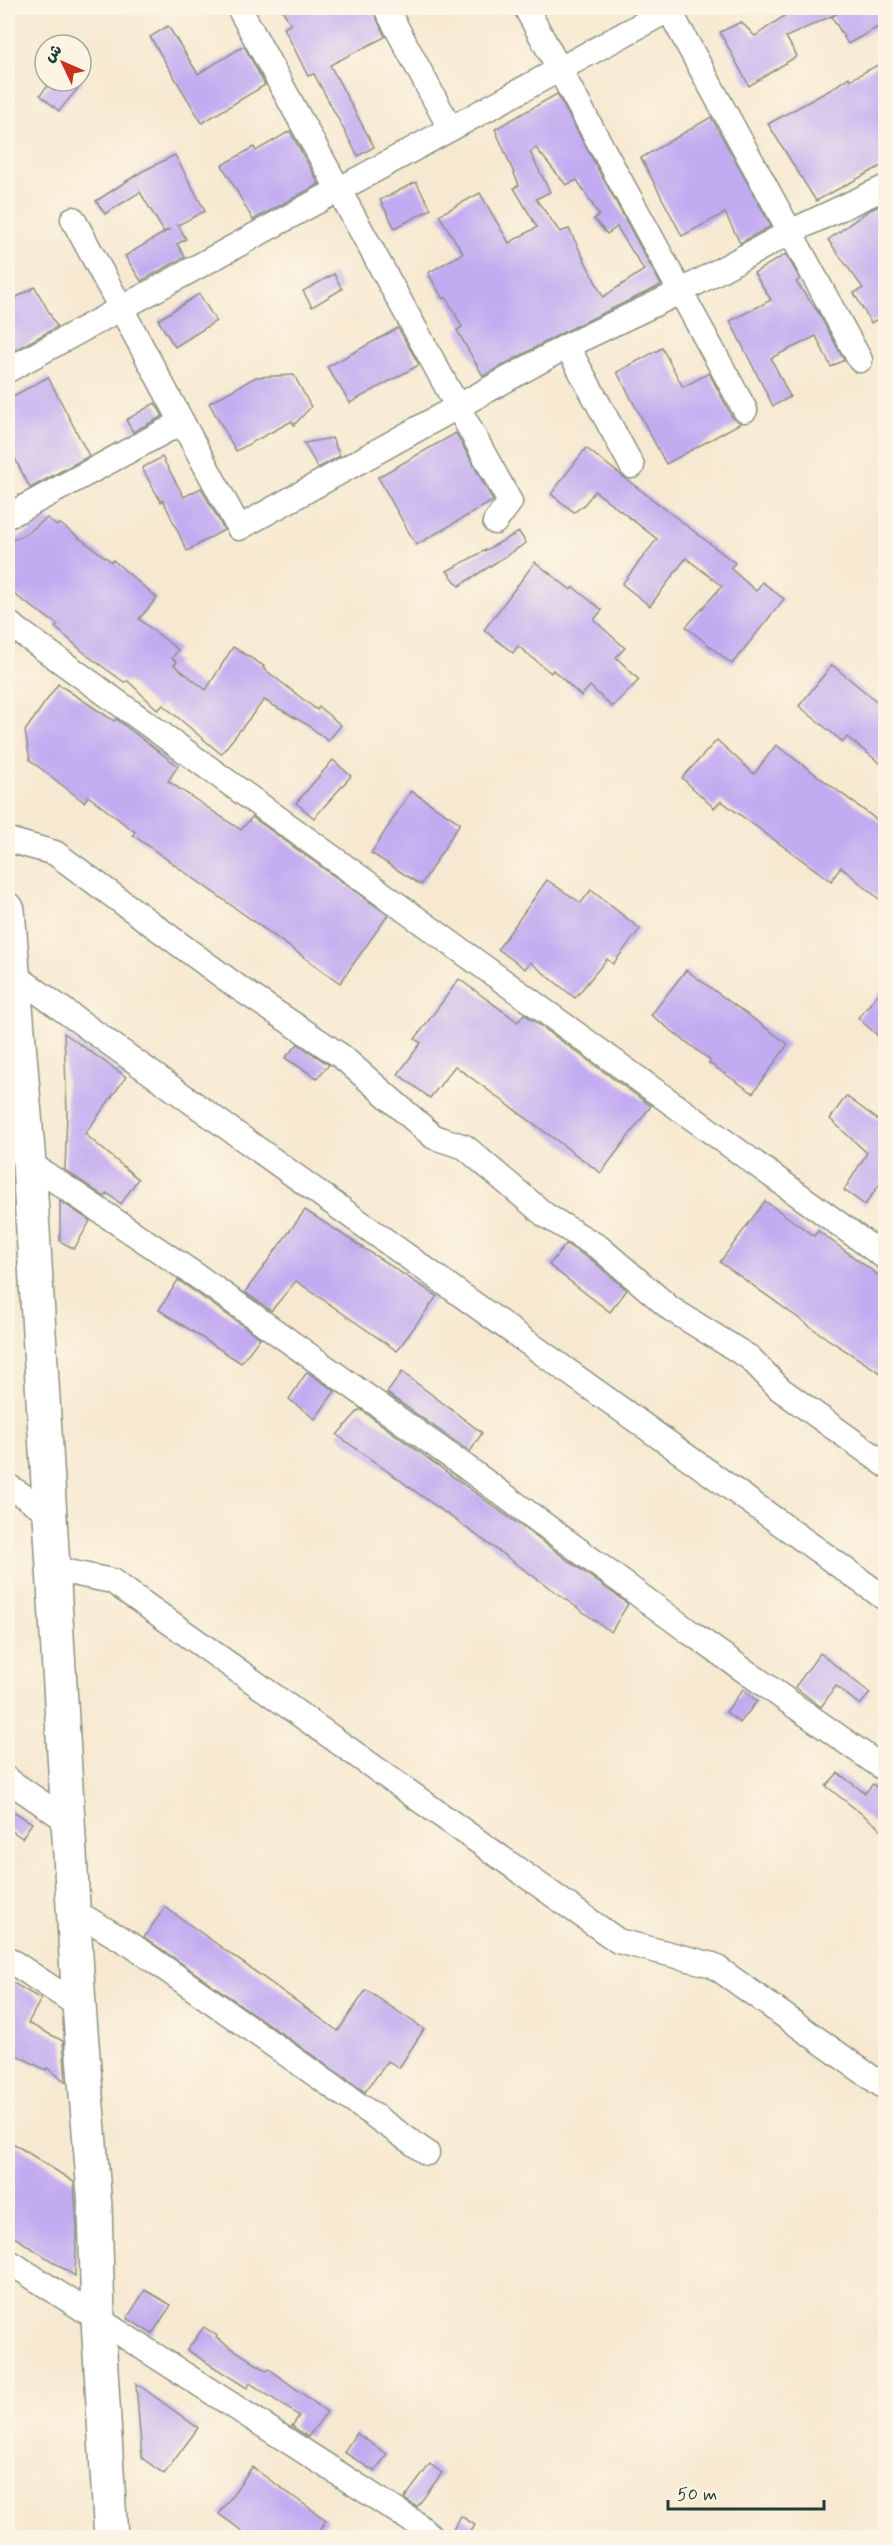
<svg xmlns="http://www.w3.org/2000/svg" width="893" height="2545" viewBox="0 0 893 2545" font-family="Mynerve,'Playpen Sans Arabic',sans-serif">
<rect width="100%" height="100%" fill="#fcf5e5"/>
<filter id="ink" filterUnits="userSpaceOnUse"><feTurbulence type="fractalNoise" baseFrequency=".0167" numOctaves="2"/><feDisplacementMap in="SourceGraphic" scale="12" xChannelSelector="R" yChannelSelector="G"/><feConvolveMatrix kernelMatrix="1 2 1 2 8 2 1 2 1" color-interpolation-filters="sRGB"/></filter>
<filter id="wash" filterUnits="userSpaceOnUse"><feTurbulence type="fractalNoise" baseFrequency=".008" numOctaves="4" result="noise"/><feDisplacementMap in="SourceGraphic" scale="24" xChannelSelector="R" yChannelSelector="G"/><feGaussianBlur stdDeviation="1.35" result="paint"/><feColorMatrix in="noise" values="0 0 0 0 0 0 0 0 0 0 0 0 0 0 0 0 0 1.4 0 .05"/><feComposite in="paint" operator="in"/></filter>
<g filter="url(#wash)">
<rect width="100%" height="100%" fill="#f7e9d1"/>
<g id="blocks">
<g fill="#c2abf1" fill-rule="evenodd">
<path d="M 281,8 L 372,8 L 385,37 L 330,65 L 374,147 L 358,156 L 314,74 L 308,76 L 284,28 L 291,24 Z"/>
<path d="M 796,8 L 885,8 L 885,23 L 848,44 L 832,17 L 838,13 L 786,37 L 797,56 L 749,86 L 720,32 L 741,22 L 755,36 Z"/>
<path d="M 168,26 L 198,74 L 244,46 L 265,85 L 202,123 L 150,37 Z"/>
<path d="M 885,61 L 885,164 L 816,201 L 768,124 L 830,90 L 849,77 L 850,80 Z"/>
<path d="M 52,81 L 84,81 L 59,111 L 40,95 Z"/>
<path d="M 557,94 L 661,285 L 560,334 L 483,376 L 457,330 L 462,327 L 446,297 L 443,299 L 428,273 L 463,253 L 439,215 L 480,193 L 509,243 L 537,227 L 514,188 L 519,185 L 495,129 ZM 536,148 L 566,185 L 577,180 L 599,215 L 594,219 L 607,234 L 617,227 L 644,270 L 603,297 L 569,229 L 560,232 L 536,199 L 550,192 L 530,152 Z"/>
<path d="M 711,117 L 771,226 L 740,243 L 725,213 L 682,236 L 641,158 Z"/>
<path d="M 290,131 L 319,184 L 253,220 L 222,165 L 254,147 L 256,151 Z"/>
<path d="M 175,155 L 205,211 L 178,225 L 186,239 L 177,244 L 185,257 L 141,281 L 125,256 L 170,229 L 164,232 L 140,192 L 105,214 L 96,201 L 141,172 Z"/>
<path d="M 416,182 L 431,209 L 395,228 L 380,200 Z"/>
<path d="M 885,203 L 885,315 L 871,323 L 854,293 L 863,288 L 828,240 L 868,211 Z"/>
<path d="M 786,254 L 800,279 L 796,282 L 818,312 L 844,360 L 831,367 L 816,336 L 771,358 L 790,397 L 773,406 L 730,321 L 771,300 L 754,273 Z"/>
<path d="M 334,274 L 342,289 L 312,307 L 303,291 Z"/>
<path d="M 35,287 L 57,327 L 8,354 L 8,302 Z"/>
<path d="M 199,294 L 216,321 L 175,347 L 158,320 Z"/>
<path d="M 398,328 L 419,365 L 350,403 L 327,367 Z"/>
<path d="M 662,348 L 683,387 L 709,373 L 732,417 L 741,423 L 666,464 L 617,372 Z"/>
<path d="M 294,375 L 311,407 L 294,425 L 292,421 L 236,451 L 209,403 L 256,377 Z"/>
<path d="M 48,377 L 89,456 L 30,488 L 8,445 L 8,399 Z"/>
<path d="M 155,403 L 163,416 L 133,432 L 126,420 Z"/>
<path d="M 456,433 L 493,501 L 416,545 L 378,477 Z"/>
<path d="M 332,438 L 340,456 L 318,468 L 304,443 Z"/>
<path d="M 586,448 L 735,563 L 730,568 L 756,591 L 762,582 L 784,599 L 732,664 L 686,627 L 722,586 L 686,558 L 650,606 L 622,584 L 657,539 L 595,491 L 583,506 L 574,512 L 551,494 Z"/>
<path d="M 162,457 L 184,497 L 201,488 L 224,530 L 187,551 L 163,500 L 161,502 L 142,468 Z"/>
<path d="M 47,518 L 57,526 L 59,523 L 112,562 L 113,560 L 157,598 L 139,619 L 178,650 L 172,658 L 177,662 L 174,665 L 206,690 L 233,647 L 264,666 L 263,668 L 317,710 L 319,707 L 341,725 L 328,741 L 308,725 L 264,700 L 221,754 L 163,705 L 158,710 L 128,681 L 124,682 L 88,656 L 55,627 L 58,625 L 8,590 L 8,542 L 26,534 Z"/>
<path d="M 519,532 L 526,543 L 459,586 L 447,571 Z"/>
<path d="M 535,562 L 571,590 L 573,587 L 602,610 L 594,620 L 625,648 L 616,657 L 639,680 L 612,707 L 590,686 L 581,696 L 553,670 L 551,673 L 518,646 L 513,653 L 484,630 Z"/>
<path d="M 832,665 L 885,708 L 885,767 L 847,737 L 843,742 L 799,706 Z"/>
<path d="M 58,684 L 114,721 L 116,719 L 178,766 L 168,781 L 241,830 L 252,817 L 388,915 L 340,983 L 133,835 L 135,832 L 88,796 L 84,802 L 30,760 L 25,731 Z"/>
<path d="M 717,740 L 754,774 L 776,745 L 885,826 L 885,904 L 841,867 L 831,881 L 721,801 L 714,808 L 682,778 Z"/>
<path d="M 333,760 L 351,776 L 314,818 L 296,803 Z"/>
<path d="M 411,791 L 460,823 L 421,885 L 371,853 Z"/>
<path d="M 547,880 L 581,903 L 591,890 L 640,929 L 613,964 L 607,959 L 575,998 L 530,962 L 525,969 L 498,949 Z"/>
<path d="M 686,970 L 788,1044 L 753,1093 L 709,1063 L 710,1060 L 651,1015 Z"/>
<path d="M 459,979 L 518,1022 L 524,1014 L 651,1106 L 601,1173 L 455,1066 L 430,1098 L 398,1074 L 421,1043 L 415,1039 Z"/>
<path d="M 885,986 L 885,1042 L 858,1018 Z"/>
<path d="M 64,1033 L 126,1077 L 85,1134 L 138,1179 L 121,1204 L 107,1193 L 105,1197 L 65,1170 L 67,1112 Z"/>
<path d="M 298,1044 L 329,1065 L 317,1078 L 285,1058 Z"/>
<path d="M 846,1096 L 885,1125 L 885,1177 L 865,1205 L 844,1190 L 867,1153 L 830,1119 Z"/>
<path d="M 60,1201 L 90,1221 L 74,1249 L 60,1241 Z"/>
<path d="M 765,1201 L 814,1236 L 818,1231 L 885,1280 L 885,1376 L 829,1340 L 720,1262 Z"/>
<path d="M 305,1210 L 437,1296 L 397,1351 L 296,1281 L 271,1311 L 245,1292 Z"/>
<path d="M 566,1244 L 592,1260 L 627,1290 L 610,1312 L 549,1265 Z"/>
<path d="M 178,1280 L 260,1338 L 241,1363 L 159,1310 Z"/>
<path d="M 307,1372 L 335,1391 L 315,1419 L 289,1399 Z"/>
<path d="M 402,1372 L 482,1433 L 470,1452 L 387,1393 Z"/>
<path d="M 360,1409 L 628,1604 L 611,1632 L 337,1435 Z"/>
<path d="M 820,1653 L 870,1693 L 860,1705 L 836,1686 L 821,1707 L 795,1687 Z"/>
<path d="M 743,1689 L 757,1701 L 740,1723 L 726,1712 Z"/>
<path d="M 838,1773 L 865,1793 L 873,1784 L 885,1793 L 885,1832 L 826,1786 Z"/>
<path d="M 8,1808 L 32,1823 L 22,1838 L 8,1828 Z"/>
<path d="M 165,1907 L 338,2031 L 366,1990 L 424,2029 L 399,2068 L 388,2061 L 365,2092 L 144,1937 Z"/>
<path d="M 8,1980 L 41,1999 L 28,2023 L 63,2041 L 66,2082 L 47,2068 L 46,2070 L 16,2055 L 17,2053 L 8,2048 Z"/>
<path d="M 8,2140 L 74,2182 L 77,2231 L 75,2276 L 8,2233 Z"/>
<path d="M 145,2290 L 171,2305 L 152,2334 L 127,2318 Z"/>
<path d="M 204,2327 L 217,2336 L 216,2338 L 267,2371 L 269,2369 L 327,2412 L 308,2437 L 292,2426 L 299,2416 L 250,2383 L 247,2388 L 187,2350 Z"/>
<path d="M 136,2383 L 198,2428 L 164,2474 L 142,2458 Z"/>
<path d="M 356,2433 L 387,2454 L 375,2472 L 344,2452 Z"/>
<path d="M 430,2464 L 442,2473 L 417,2507 L 404,2499 Z"/>
<path d="M 252,2467 L 326,2520 L 314,2538 L 252,2538 L 219,2514 Z"/>
<path d="M 461,2516 L 475,2525 L 467,2538 L 448,2538 Z"/>
</g>
</g>
</g>
<g filter="url(#ink)">
<use href="#blocks" fill-opacity="0" stroke="#8b9382" stroke-width="1.5"/>
<g fill="none" stroke-linecap="round" stroke-linejoin="round">
<g stroke="#8b9382" stroke-width="27">
<g id="street">
<path d="M 239,8 L 510,502 L 495,522"/>
<path d="M 386,8 L 450,128"/>
<path d="M 526,8 L 745,410"/>
<path d="M 668,8 L 860,360"/>
<path d="M 73,219 L 239,528 L 567,346 L 680,292 L 790,232 L 886,187"/>
<path d="M 567,346 L 632,466"/>
<path d="M 8,370 L 672,8"/>
<path d="M 8,516 L 182,422"/>
<path d="M 8,623 L 886,1258"/>
<path d="M 8,840 L 55,853 L 239,988 L 341,1056 L 434,1137 L 465,1147 L 545,1215 L 600,1248 L 671,1309 L 750,1358 L 780,1389 L 886,1465"/>
<path d="M 13,974 L 886,1599"/>
<path d="M 29,1163 L 203,1280 L 463,1465 L 691,1633 L 886,1770"/>
<path d="M 8,1486 L 50,1513"/>
<path d="M 53,1569 L 112,1581 L 618,1941 L 713,1965 L 886,2088"/>
<path d="M 8,1780 L 68,1821"/>
<path d="M 74,1911 L 133,1946 L 427,2153"/>
<path d="M 8,1959 L 79,2006"/>
<path d="M 8,2261 L 414,2522 L 434,2538"/>
</g>
</g>
<g stroke="#8b9382" stroke-width="36">
<path id="secondary" d="M 8,910 L 29,1163 L 79,2006 L 95,2206 L 98,2319 L 111,2538"/>
</g>
<use href="#street" stroke="#fff" stroke-width="24"/>
<use href="#secondary" stroke="#fff" stroke-width="33"/>
</g>
</g>
<rect width="893" height="2545" fill="none" stroke="#fcf5e5" stroke-width="30"/>
<g transform="translate(63 63) rotate(314)"><circle r="28" fill="#fcf5e5" stroke="#a4ab9e" stroke-width="1.5"/>
<path d="M0-4.5L10 22L0 15L-10 22Z" fill="#c8321e"/>
<text y="-9" font-size="16" font-weight="bold" text-anchor="middle" fill="#1f3d34">ش</text>
</g>
<path d="M668 2500v9h156v-9" fill="none" stroke="#1f3d34" stroke-width="3"/>
<text x="677" y="2500" font-size="18" fill="#1f3d34" stroke="#fcf5e5" stroke-width="4.5" paint-order="stroke">50 m</text>
</svg>
